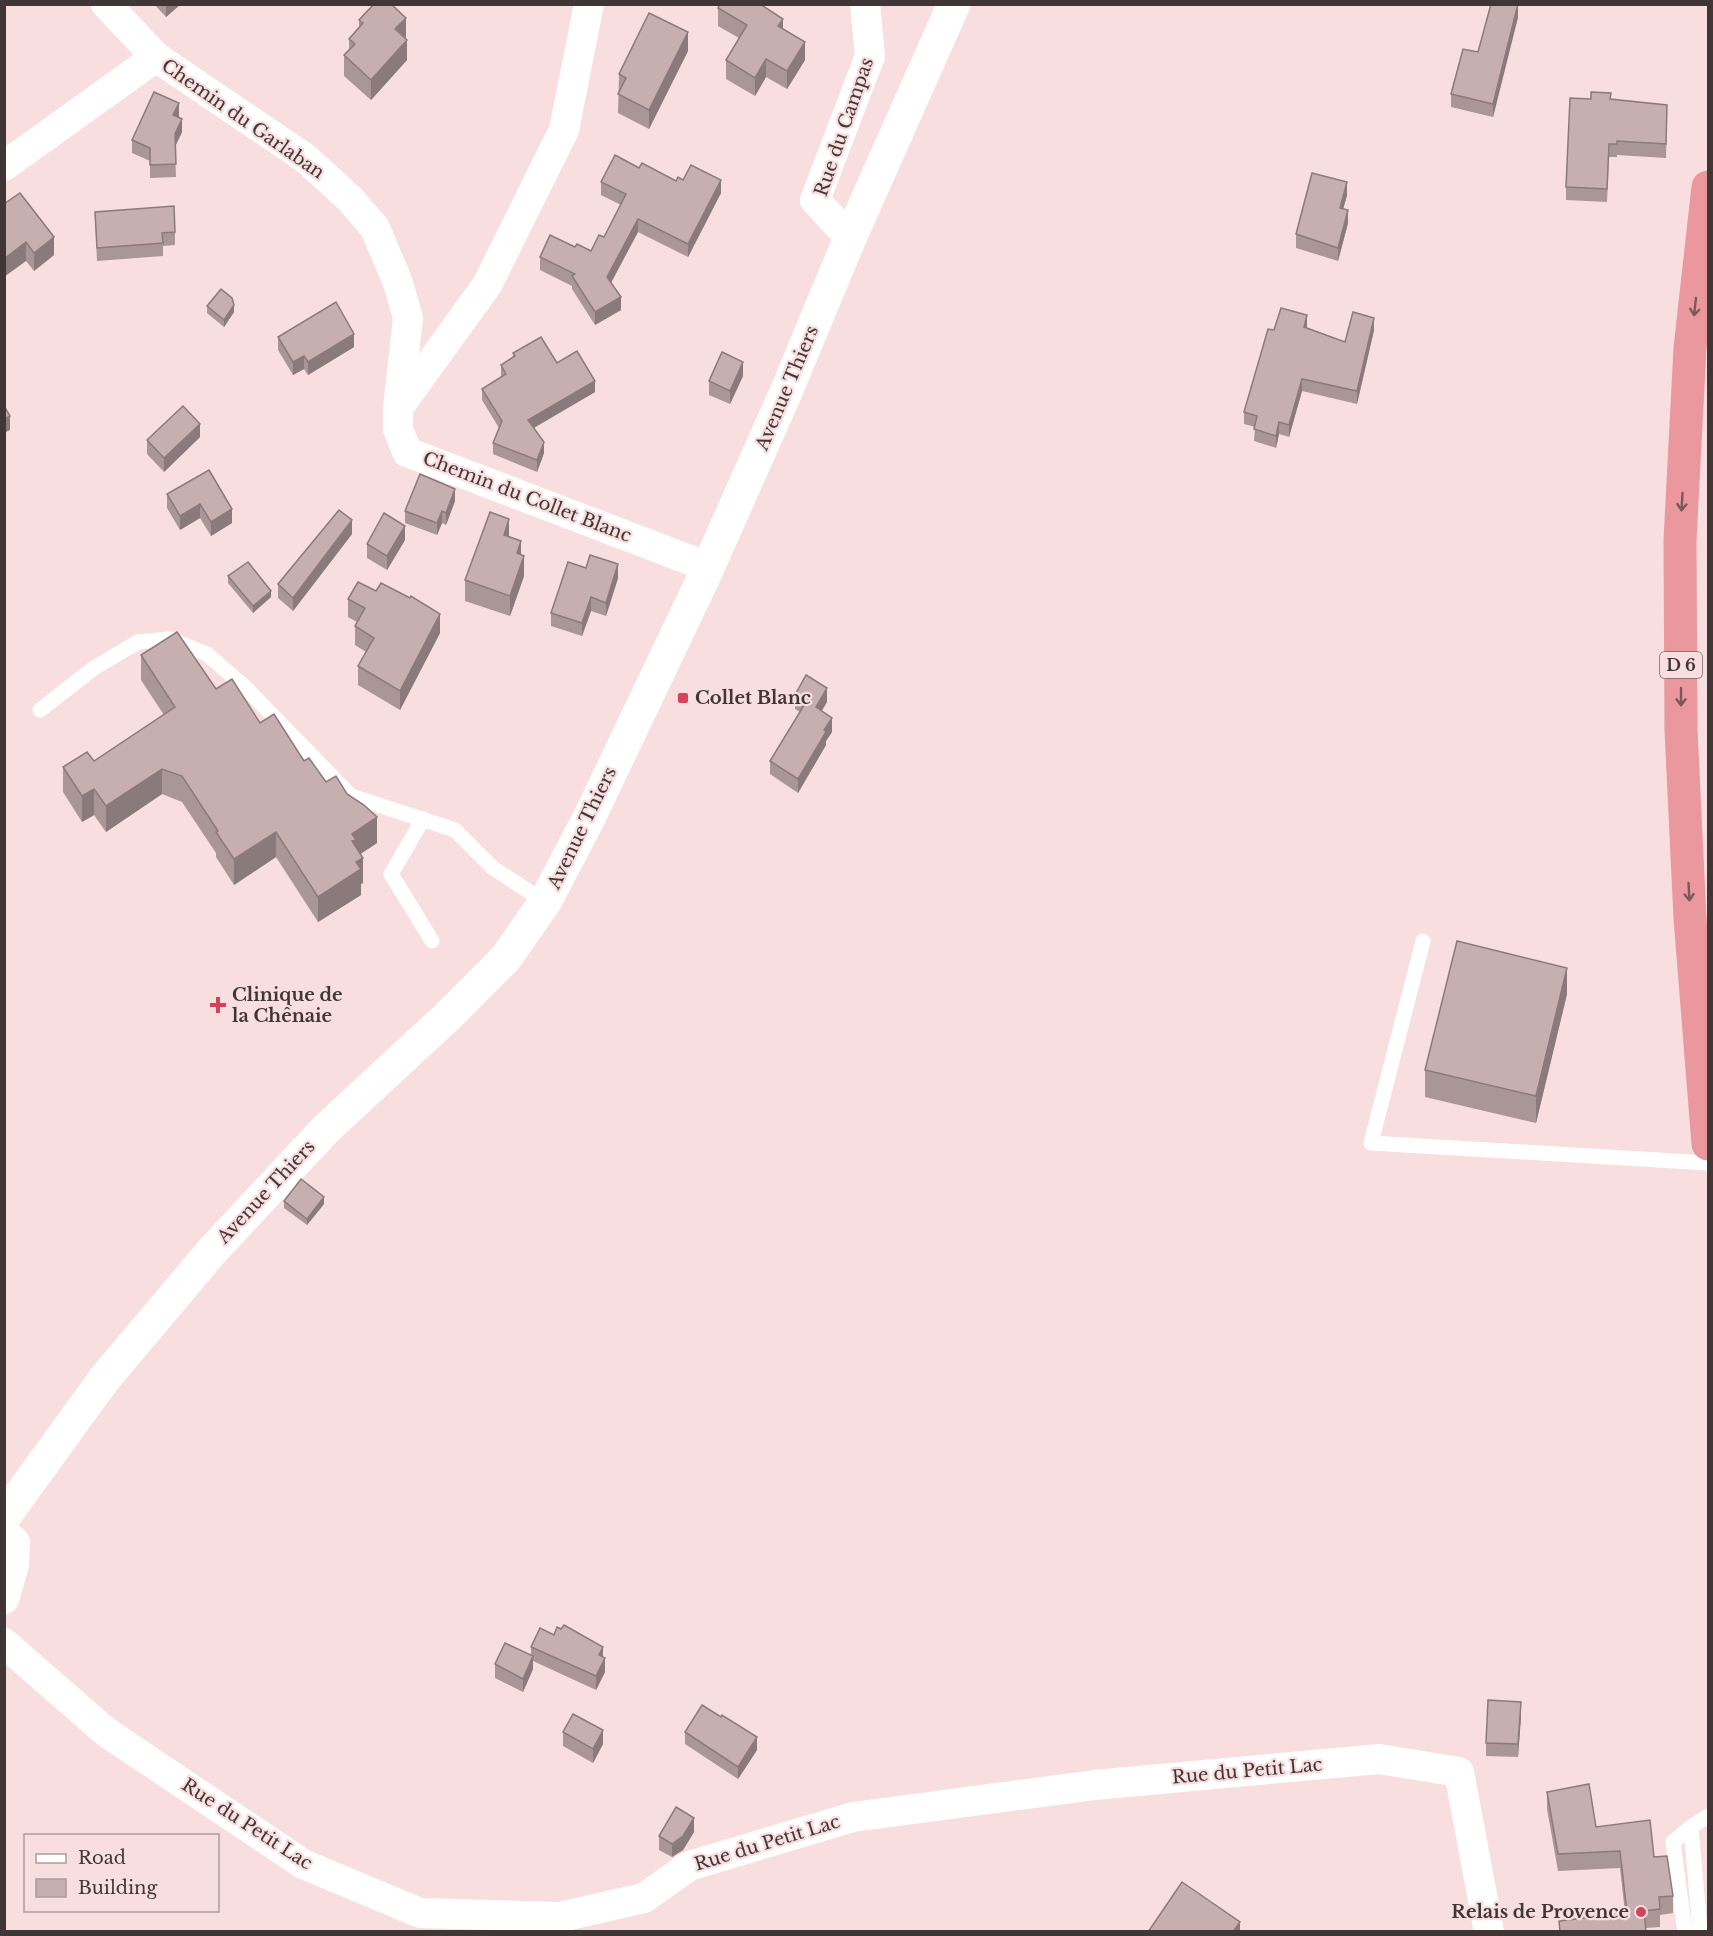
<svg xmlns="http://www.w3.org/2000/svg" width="1713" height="1936" viewBox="0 0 1713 1936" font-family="'Libre Baskerville',serif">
<rect width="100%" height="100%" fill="#f8dedf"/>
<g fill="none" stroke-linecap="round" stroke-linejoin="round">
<g stroke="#fff" stroke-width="15">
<path d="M 40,710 L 94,668 L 138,642 L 169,639 L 207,654 L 247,689 L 351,796 L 455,830 L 493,868 L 545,902"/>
<path d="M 423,819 L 391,874 L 432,941"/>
<path d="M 1423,941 L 1371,1143 L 1708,1163"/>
<path d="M 1685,1932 L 1673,1842 L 1691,1827"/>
<path d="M 1700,1932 L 1691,1827 L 1708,1816"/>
</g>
<g stroke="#fff" stroke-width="30">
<path d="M 106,4 L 156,57 L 305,158 L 350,199 L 375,228 L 398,283 L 408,318 L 398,407"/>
<path d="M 589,4 L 564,130 L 487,285 L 398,408 L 398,429 L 407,452 L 708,567"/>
<path d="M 4,166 L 156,57"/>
<path d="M 850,238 L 815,200 L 870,56 L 865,4"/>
<path d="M 4,1532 L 15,1542 L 14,1565 L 4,1599"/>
<path d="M 4,1643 L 106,1732 L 303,1864 L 420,1913 L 560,1917 L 644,1898 L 689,1866 L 853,1817 L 1095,1785 L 1379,1759 L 1459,1772 L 1489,1932"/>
</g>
<path stroke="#fff" stroke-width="33" d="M 4,1517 L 105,1378 L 213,1250 L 326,1129 L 448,1016 L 505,959 L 545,902 L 590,816 L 703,579 L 786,392 L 850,238 L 954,4"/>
<path stroke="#ea989e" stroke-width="33" d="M 1708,187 L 1690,348 L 1680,540 L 1681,730 L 1690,918 L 1708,1144"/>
</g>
<g fill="#ab9697">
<path d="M 154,4 L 181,4 L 166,17 Z"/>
<path d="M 762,4 L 762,6 L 783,29 L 805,60 L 787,89 L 766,77 L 755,96 L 726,79 L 726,60 L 739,38 L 718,26 L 718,8 Z"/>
<path d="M 1518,17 L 1493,117 L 1451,107 L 1451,94 L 1478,52 Z"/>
<path d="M 359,20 L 406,38 L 407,60 L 371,100 L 344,76 L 344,55 L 349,50 L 349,39 L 359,27 Z"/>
<path d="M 688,51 L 649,129 L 618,113 L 619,74 Z"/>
<path d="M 1591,99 L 1611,99 L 1667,119 L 1666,158 L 1617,155 L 1617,157 L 1609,157 L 1607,202 L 1566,200 L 1566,187 Z"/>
<path d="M 179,116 L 182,132 L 175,146 L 176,177 L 150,178 L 150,161 L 132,153 L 132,140 Z"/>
<path d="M 639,168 L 676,181 L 683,180 L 721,193 L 688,257 L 638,232 L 611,283 L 621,310 L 595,325 L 572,289 L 572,286 L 540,270 L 540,257 L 575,247 L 591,251 L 604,237 L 621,205 L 601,195 L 601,182 Z"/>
<path d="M 1347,195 L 1343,209 L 1348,223 L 1338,261 L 1296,248 L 1296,234 Z"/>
<path d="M 4,204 L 54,255 L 34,271 L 26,261 Z"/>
<path d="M 95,212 L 175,232 L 175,245 L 163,246 L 163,256 L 97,261 Z"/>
<path d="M 207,306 L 234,312 L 224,327 L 207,313 Z"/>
<path d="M 1307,328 L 1345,342 L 1374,330 L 1357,404 L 1302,391 L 1289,437 L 1279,434 L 1276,448 L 1254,441 L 1255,427 L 1244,424 L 1244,412 L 1274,330 Z"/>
<path d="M 278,337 L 354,347 L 308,375 L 304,369 L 293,375 L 278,350 Z"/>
<path d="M 513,353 L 557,363 L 595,392 L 534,428 L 544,453 L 537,472 L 493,454 L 493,443 L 499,428 L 482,400 L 482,389 L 501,377 L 501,365 L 513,357 Z"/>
<path d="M 743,376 L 730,404 L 709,395 L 709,381 Z"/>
<path d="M 200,437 L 164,472 L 147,454 L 147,440 Z"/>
<path d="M 209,470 L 232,523 L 211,536 L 200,518 L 180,530 L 167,508 L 167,494 Z"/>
<path d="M 455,501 L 446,525 L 442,523 L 437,535 L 405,523 L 405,511 Z"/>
<path d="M 352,534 L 293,611 L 278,598 L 278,584 Z"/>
<path d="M 509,537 L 521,555 L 524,576 L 510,616 L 465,601 L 465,580 Z"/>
<path d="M 405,540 L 387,570 L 367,558 L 367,544 Z"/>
<path d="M 228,576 L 271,597 L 253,613 L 228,583 Z"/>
<path d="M 618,578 L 606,616 L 591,611 L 582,636 L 551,626 L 551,613 Z"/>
<path d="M 348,599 L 440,633 L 400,710 L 358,685 L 358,666 L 366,652 L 355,645 L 355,626 L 357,622 L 348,617 Z"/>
<path d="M 141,655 L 216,689 L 260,723 L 304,761 L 326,782 L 377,843 L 360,854 L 363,883 L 361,884 L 361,895 L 318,922 L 276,857 L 234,885 L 216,857 L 216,853 L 182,802 L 162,794 L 106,832 L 94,815 L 82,822 L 63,792 L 63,767 L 94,761 L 164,715 L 141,680 Z"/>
<path d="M 795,695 L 827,702 L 821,711 L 832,732 L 826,741 L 826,745 L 798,793 L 770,774 L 770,761 L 800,712 L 795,709 Z"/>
<path d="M 1567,994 L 1536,1123 L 1425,1097 L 1425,1070 Z"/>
<path d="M 284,1201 L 324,1204 L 307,1225 L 284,1208 Z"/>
<path d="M 531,1647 L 603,1657 L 605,1672 L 596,1690 L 533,1661 L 533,1669 L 523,1692 L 495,1678 L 495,1664 L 531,1655 Z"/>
<path d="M 1521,1716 L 1518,1757 L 1486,1756 L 1486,1743 Z"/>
<path d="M 721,1717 L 757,1750 L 738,1779 L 685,1744 L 685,1732 Z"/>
<path d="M 563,1732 L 603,1744 L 593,1763 L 563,1746 Z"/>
<path d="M 1547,1792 L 1596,1827 L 1654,1857 L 1673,1896 L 1673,1913 L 1660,1915 L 1660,1927 L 1646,1928 L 1646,1932 L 1559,1932 L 1559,1921 L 1625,1913 L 1620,1868 L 1558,1871 L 1547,1809 Z"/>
<path d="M 694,1832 L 683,1850 L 672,1857 L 659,1850 L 659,1836 Z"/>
</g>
<g fill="#8b7a7b">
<path d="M 166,4 L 181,4 L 166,17 Z"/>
<path d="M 1518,4 L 1518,17 L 1493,117 L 1493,104 Z"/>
<path d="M 406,18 L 406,38 L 395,29 Z"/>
<path d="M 783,19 L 783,37 L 778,26 Z"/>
<path d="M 688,32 L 688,51 L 649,129 L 649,110 Z"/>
<path d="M 407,40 L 407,60 L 371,100 L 371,80 Z"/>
<path d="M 805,42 L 805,60 L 787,89 L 787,71 Z"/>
<path d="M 766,59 L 766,77 L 755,96 L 755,78 Z"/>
<path d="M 179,103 L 179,116 L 173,128 L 173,115 Z"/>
<path d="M 182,119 L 182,132 L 175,147 L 175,134 Z"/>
<path d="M 721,180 L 721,193 L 688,257 L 688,244 Z"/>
<path d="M 1347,182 L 1347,195 L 1340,221 L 1340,208 Z"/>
<path d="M 1348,210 L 1348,223 L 1338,261 L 1338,248 Z"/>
<path d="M 638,219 L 638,232 L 607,290 L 607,277 Z"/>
<path d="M 54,237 L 54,255 L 34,271 L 34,253 Z"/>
<path d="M 26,242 L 26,261 L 4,277 L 4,259 Z"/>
<path d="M 621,297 L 621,310 L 595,325 L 595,312 Z"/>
<path d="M 234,305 L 234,312 L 224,327 L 224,320 Z"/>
<path d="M 1307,315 L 1307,327 L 1304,339 L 1304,327 Z"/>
<path d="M 1374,318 L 1374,330 L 1357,404 L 1357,391 Z"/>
<path d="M 354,334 L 354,347 L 308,375 L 308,362 Z"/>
<path d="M 304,356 L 304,369 L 293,375 L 293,362 Z"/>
<path d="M 743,362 L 743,376 L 730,404 L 730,391 Z"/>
<path d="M 1302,379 L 1302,391 L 1289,437 L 1289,425 Z"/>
<path d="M 595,381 L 595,392 L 528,431 L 528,420 Z"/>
<path d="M 10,416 L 10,430 L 4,433 L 4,419 Z"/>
<path d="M 1279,422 L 1279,434 L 1276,448 L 1276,436 Z"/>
<path d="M 200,424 L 200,437 L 164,472 L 164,458 Z"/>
<path d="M 544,442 L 544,453 L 537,472 L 537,460 Z"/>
<path d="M 455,489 L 455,501 L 446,525 L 446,513 Z"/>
<path d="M 200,504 L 200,518 L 180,530 L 180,516 Z"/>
<path d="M 232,509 L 232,523 L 211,536 L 211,522 Z"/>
<path d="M 442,511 L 442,523 L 437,535 L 437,523 Z"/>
<path d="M 509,519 L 509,539 L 504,535 Z"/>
<path d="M 352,520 L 352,534 L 293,611 L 293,598 Z"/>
<path d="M 405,526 L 405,540 L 387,570 L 387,556 Z"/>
<path d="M 521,541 L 521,561 L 517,553 Z"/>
<path d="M 524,556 L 524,576 L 510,616 L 510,596 Z"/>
<path d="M 618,564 L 618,578 L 606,616 L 606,603 Z"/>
<path d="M 271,591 L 271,597 L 253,613 L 253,606 Z"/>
<path d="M 591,597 L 591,611 L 582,636 L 582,623 Z"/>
<path d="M 440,614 L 440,633 L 400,710 L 400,691 Z"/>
<path d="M 827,688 L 827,702 L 816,721 L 816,707 Z"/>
<path d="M 832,718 L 832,732 L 826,741 L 826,745 L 798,793 L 798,779 L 824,730 Z"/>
<path d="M 162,769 L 162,794 L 106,832 L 106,806 Z"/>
<path d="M 94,789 L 94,815 L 82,822 L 82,796 Z"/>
<path d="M 377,817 L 377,843 L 356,857 L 363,858 L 363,883 L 361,884 L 361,895 L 318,922 L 318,897 L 352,834 Z"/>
<path d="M 276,832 L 276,857 L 234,885 L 234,859 Z"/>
<path d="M 1567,968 L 1567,994 L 1536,1123 L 1536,1096 Z"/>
<path d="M 324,1197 L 324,1204 L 307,1225 L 307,1219 Z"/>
<path d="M 603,1647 L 603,1660 L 599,1655 Z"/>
<path d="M 533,1656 L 533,1669 L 523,1692 L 523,1679 Z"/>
<path d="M 605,1658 L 605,1672 L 596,1690 L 596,1676 Z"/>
<path d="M 1521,1702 L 1521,1716 L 1518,1757 L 1518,1744 Z"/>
<path d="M 603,1730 L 603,1744 L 593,1763 L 593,1749 Z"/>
<path d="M 757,1737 L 757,1750 L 738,1779 L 738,1767 Z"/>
<path d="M 694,1818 L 694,1832 L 683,1850 L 672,1857 L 672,1844 Z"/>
<path d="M 1240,1922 L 1240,1932 L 1233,1932 Z"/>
</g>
<g fill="#c7afb0" stroke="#8b7a7b" stroke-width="1.5">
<path d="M 374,4 L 391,4 L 406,18 L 395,29 L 407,40 L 371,80 L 344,55 L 355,44 L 349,39 L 363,23 L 359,20 Z"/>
<path d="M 720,4 L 760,4 L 783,19 L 778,26 L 805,42 L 787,71 L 766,59 L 755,78 L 726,60 L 747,25 L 718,8 Z"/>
<path d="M 1491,4 L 1518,4 L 1493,104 L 1451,94 L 1463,49 L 1478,52 Z"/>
<path d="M 649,13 L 688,32 L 649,110 L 618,94 L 626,78 L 619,74 Z"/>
<path d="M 154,92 L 179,103 L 173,115 L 182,119 L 175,134 L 176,164 L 150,165 L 150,148 L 132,140 Z"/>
<path d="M 1591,92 L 1611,93 L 1610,99 L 1667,105 L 1666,144 L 1617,141 L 1617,144 L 1609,144 L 1607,189 L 1566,187 L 1570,98 L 1591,99 Z"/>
<path d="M 615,155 L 639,168 L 642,163 L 676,181 L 678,177 L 683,180 L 691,165 L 721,180 L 688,244 L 638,219 L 607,277 L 621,297 L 595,312 L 572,276 L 575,274 L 540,257 L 550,235 L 575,247 L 577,244 L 591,251 L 599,235 L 604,237 L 626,194 L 601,182 Z"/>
<path d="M 1312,173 L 1347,182 L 1340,208 L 1348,210 L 1338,248 L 1296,234 Z"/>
<path d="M 20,193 L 54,237 L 34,253 L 26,242 L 4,259 L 4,204 Z"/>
<path d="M 174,206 L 175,232 L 162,233 L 163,243 L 97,248 L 95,212 Z"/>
<path d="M 221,289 L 232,298 L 234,305 L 224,320 L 207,306 Z"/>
<path d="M 336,302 L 354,334 L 308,362 L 304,356 L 293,362 L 278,337 Z"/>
<path d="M 1281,308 L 1307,315 L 1304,327 L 1345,342 L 1353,312 L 1374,318 L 1357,391 L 1302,379 L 1289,425 L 1279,422 L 1276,436 L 1254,429 L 1257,416 L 1244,412 L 1268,329 L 1274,330 Z"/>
<path d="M 541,337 L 557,363 L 577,351 L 595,381 L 528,420 L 544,442 L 537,460 L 493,443 L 502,421 L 482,389 L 506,374 L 501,365 L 515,356 L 513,353 Z"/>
<path d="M 722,352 L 743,362 L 730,391 L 709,381 Z"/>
<path d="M 4,406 L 10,416 L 4,419 Z"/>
<path d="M 183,406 L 200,424 L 164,458 L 147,440 Z"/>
<path d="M 209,470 L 232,509 L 211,522 L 200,504 L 180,516 L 167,494 Z"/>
<path d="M 420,474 L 455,489 L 446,513 L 442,511 L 437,523 L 405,511 Z"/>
<path d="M 339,510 L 352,520 L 293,598 L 278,584 Z"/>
<path d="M 490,512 L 509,519 L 504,535 L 521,541 L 517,553 L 524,556 L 510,596 L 465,580 Z"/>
<path d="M 384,513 L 405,526 L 387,556 L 367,544 Z"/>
<path d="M 590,555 L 618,564 L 606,603 L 591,597 L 582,623 L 551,613 L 568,562 L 586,568 Z"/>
<path d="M 248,562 L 271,591 L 253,606 L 228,576 Z"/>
<path d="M 358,582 L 376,591 L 381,583 L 410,598 L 411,596 L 440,614 L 400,691 L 358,666 L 374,638 L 355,626 L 365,608 L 348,599 Z"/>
<path d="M 177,632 L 216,689 L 232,679 L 260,723 L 274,714 L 304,761 L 309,758 L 326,782 L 336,776 L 347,794 L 364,805 L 377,817 L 352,834 L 356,840 L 352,841 L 363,858 L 356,862 L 361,869 L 318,897 L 276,832 L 234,859 L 216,832 L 218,831 L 182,776 L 162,769 L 106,806 L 94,789 L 82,796 L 63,767 L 87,752 L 94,761 L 175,707 L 141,655 Z"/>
<path d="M 806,675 L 827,688 L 816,707 L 832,718 L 824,730 L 826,732 L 798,779 L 770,761 L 806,702 L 795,695 Z"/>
<path d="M 1457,941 L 1567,968 L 1536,1096 L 1425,1070 Z"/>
<path d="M 301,1179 L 324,1197 L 307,1219 L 284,1201 Z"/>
<path d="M 564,1625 L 603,1647 L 599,1655 L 605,1658 L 596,1676 L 531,1647 L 540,1628 L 554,1635 L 557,1627 L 561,1629 Z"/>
<path d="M 505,1643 L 533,1656 L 523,1679 L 495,1664 Z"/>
<path d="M 1488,1700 L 1521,1702 L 1518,1744 L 1486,1743 Z"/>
<path d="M 702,1705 L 721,1717 L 722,1715 L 757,1737 L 738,1767 L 685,1732 Z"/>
<path d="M 573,1714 L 603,1730 L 593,1749 L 563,1732 Z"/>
<path d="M 1589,1784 L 1596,1827 L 1650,1820 L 1654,1857 L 1667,1856 L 1673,1896 L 1659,1897 L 1660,1909 L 1644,1911 L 1646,1932 L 1560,1932 L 1559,1921 L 1627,1913 L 1620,1851 L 1558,1854 L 1547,1792 Z"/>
<path d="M 676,1807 L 694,1818 L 683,1836 L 672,1844 L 659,1836 Z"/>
<path d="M 1182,1882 L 1240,1922 L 1233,1932 L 1148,1932 Z"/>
</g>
<defs><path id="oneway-shaft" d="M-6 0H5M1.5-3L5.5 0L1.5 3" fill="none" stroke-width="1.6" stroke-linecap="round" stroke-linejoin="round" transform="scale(1.5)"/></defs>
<g stroke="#7c585a">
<use href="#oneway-shaft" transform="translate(1695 307) rotate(96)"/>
<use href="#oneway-shaft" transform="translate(1682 502) rotate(93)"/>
<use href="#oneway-shaft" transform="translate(1681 697) rotate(90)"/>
<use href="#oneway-shaft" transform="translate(1689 892) rotate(87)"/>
</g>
<g fill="#d4435a" stroke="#f8dedf" stroke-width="2">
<rect x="677" y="692" width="12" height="12" rx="3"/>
<path d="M215 996h6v6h6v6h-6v6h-6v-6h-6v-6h6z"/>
<circle cx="1641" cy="1912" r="6"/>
</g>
<g text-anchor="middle" stroke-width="4.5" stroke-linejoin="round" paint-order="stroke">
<rect fill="#f8dedf" stroke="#776869" stroke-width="1.5" x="1660" y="652" width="42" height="26" rx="4.5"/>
<g font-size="16" font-weight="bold" fill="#403636">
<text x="1681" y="671">D 6</text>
</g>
<g font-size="18" fill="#403636" stroke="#f8dedf">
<text transform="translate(243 119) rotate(35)" y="6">Chemin du Garlaban</text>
<text transform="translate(844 127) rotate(-71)" y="6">Rue du Campas</text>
<text transform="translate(787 388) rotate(-67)" y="6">Avenue Thiers</text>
<text transform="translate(527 497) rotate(21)" y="6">Chemin du Collet Blanc</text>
<text transform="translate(582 828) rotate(-64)" y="6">Avenue Thiers</text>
<text transform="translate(266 1192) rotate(-47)" y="6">Avenue Thiers</text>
<text transform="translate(1247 1771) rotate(-5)" y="6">Rue du Petit Lac</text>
<text transform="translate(247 1824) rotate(33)" y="6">Rue du Petit Lac</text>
<text transform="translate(767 1843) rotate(-17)" y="6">Rue du Petit Lac</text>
</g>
<g font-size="18" font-weight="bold" fill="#403636" stroke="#f8dedf" text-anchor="start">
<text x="695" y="704">Collet Blanc</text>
<text x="232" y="1001">Clinique de<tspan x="232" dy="21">la Chênaie</tspan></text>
<text x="1629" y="1918" text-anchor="end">Relais de Provence</text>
</g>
</g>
<rect width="1713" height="1936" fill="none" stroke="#403636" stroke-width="12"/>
<rect x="24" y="1834" width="195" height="78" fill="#f8dedf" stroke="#ae9b9b" stroke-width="1.5"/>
<rect x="36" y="1854" width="30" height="9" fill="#ffffff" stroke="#ae9b9b" stroke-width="1.5"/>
<text x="78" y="1864" font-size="18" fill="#403636">Road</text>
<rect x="36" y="1879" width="30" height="18" fill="#c7afb0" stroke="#ae9b9b" stroke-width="1.5"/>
<text x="78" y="1894" font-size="18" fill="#403636">Building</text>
</svg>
